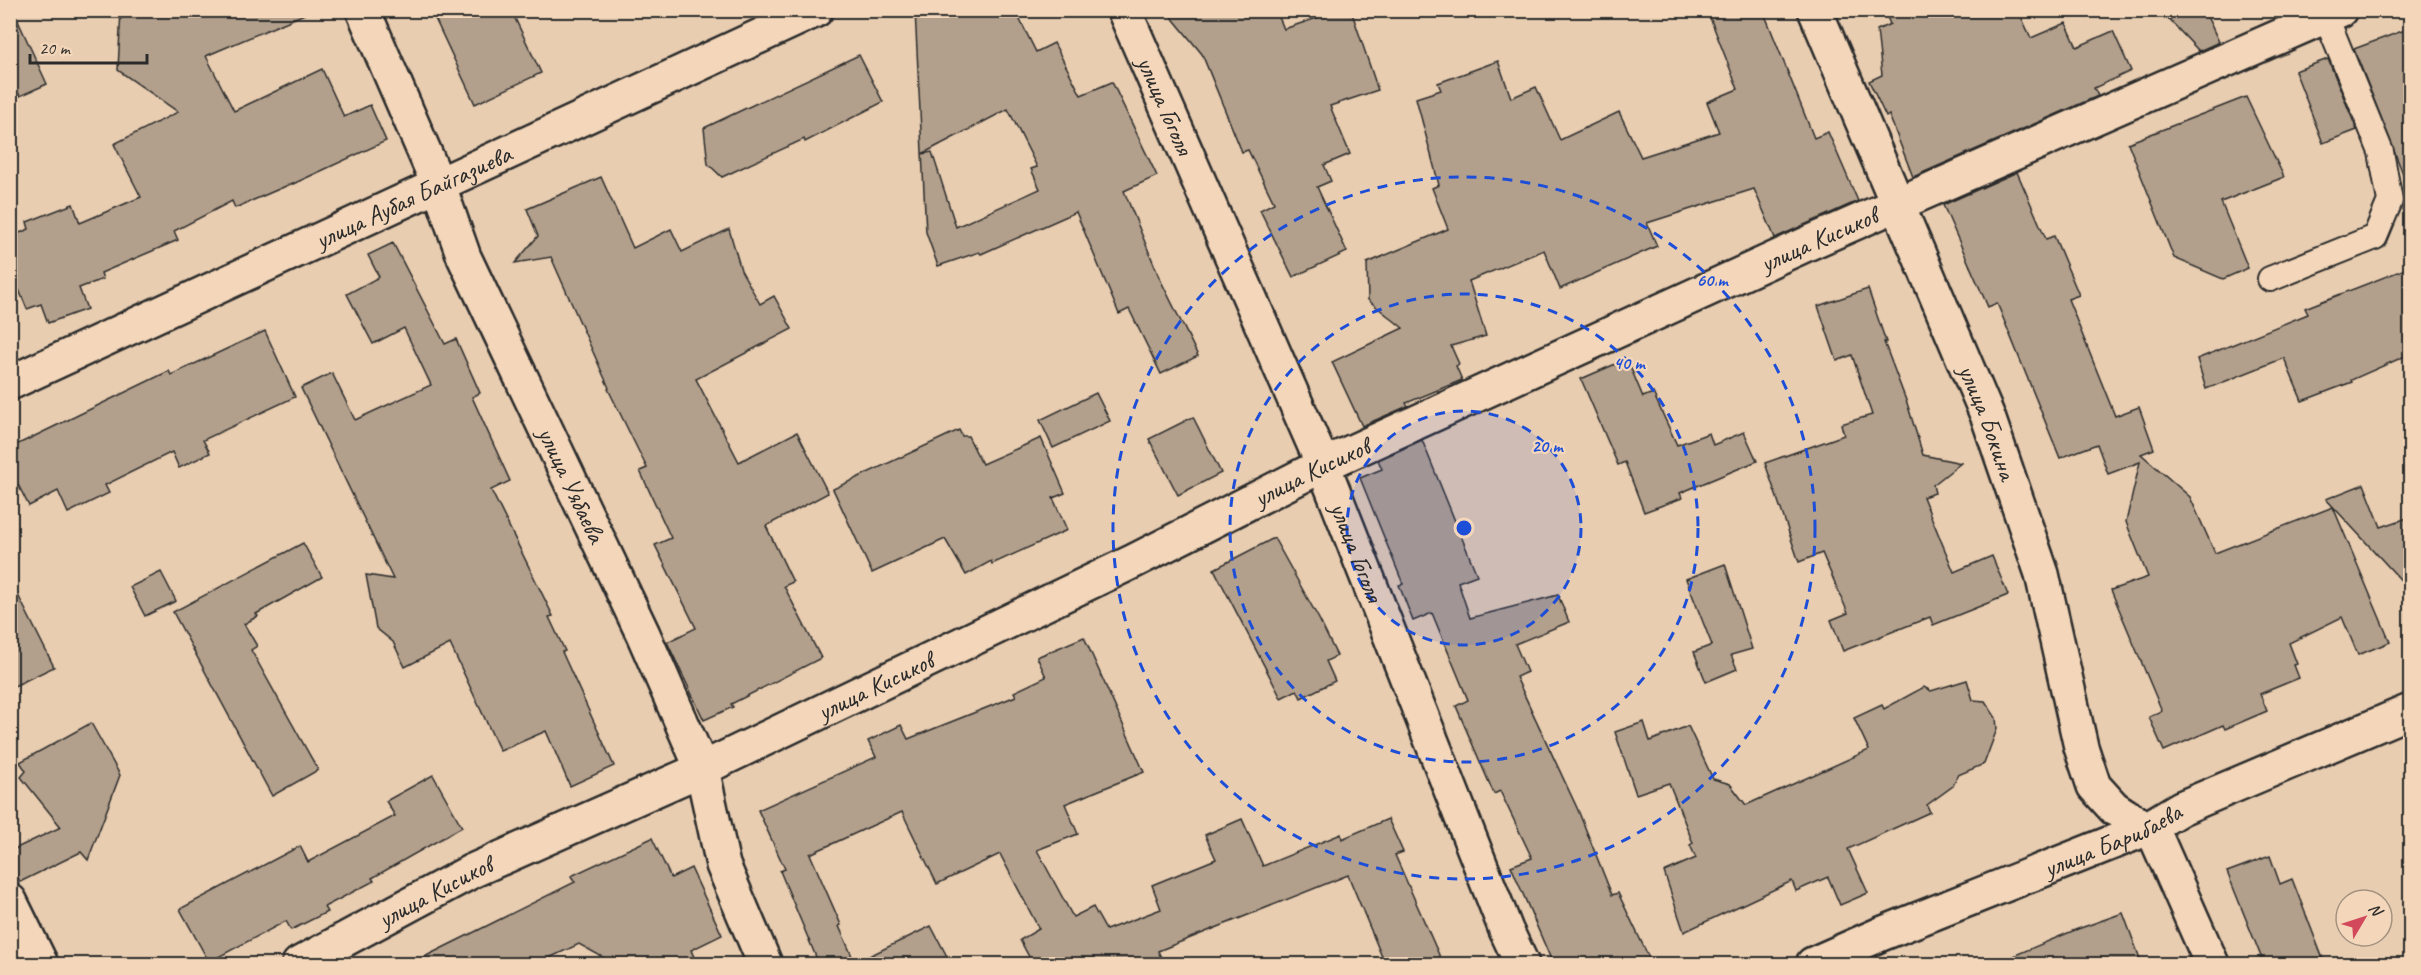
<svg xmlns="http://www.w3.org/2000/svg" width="2421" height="975" viewBox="0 0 2421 975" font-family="Caveat,sans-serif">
<rect width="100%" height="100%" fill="#e8cdb1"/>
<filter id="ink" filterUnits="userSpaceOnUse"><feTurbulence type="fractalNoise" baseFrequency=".0167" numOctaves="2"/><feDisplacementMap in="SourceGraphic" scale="12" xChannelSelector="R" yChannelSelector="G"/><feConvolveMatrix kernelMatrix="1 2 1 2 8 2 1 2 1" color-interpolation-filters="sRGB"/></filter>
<g filter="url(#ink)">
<g fill="#b3a08c" stroke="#2b2b2b" stroke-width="1.5" fill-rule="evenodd">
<path d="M 10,10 L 13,10 L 47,84 L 20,96 L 10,76 Z"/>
<path d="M 121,10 L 314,10 L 206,56 L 234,111 L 322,69 L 344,117 L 370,105 L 386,141 L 293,184 L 293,183 L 235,208 L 232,201 L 174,231 L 178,240 L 101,273 L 103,279 L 79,288 L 87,309 L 48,323 L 41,304 L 27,309 L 10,268 L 10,237 L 29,229 L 27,222 L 73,204 L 80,223 L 141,197 L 114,144 L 178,112 L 118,70 Z"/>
<path d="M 431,10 L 511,10 L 541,73 L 475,104 Z"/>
<path d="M 915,10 L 1015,10 L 1036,52 L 1054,43 L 1081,95 L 1112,82 L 1157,176 L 1124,191 L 1160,279 L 1198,356 L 1161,374 L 1129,309 L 1119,314 L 1076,212 L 981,254 L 979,252 L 938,266 L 926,232 ZM 1008,109 L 1037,167 L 1031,169 L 1040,189 L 956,227 L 932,152 L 922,154 Z"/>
<path d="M 1166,10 L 1276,10 L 1284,29 L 1341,10 L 1351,10 L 1378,90 L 1330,106 L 1350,154 L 1324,165 L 1331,181 L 1317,187 L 1347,252 L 1293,277 L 1260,210 L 1274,203 L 1248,150 L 1242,152 L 1202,54 Z"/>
<path d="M 1707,10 L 1763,10 L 1814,138 L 1828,132 L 1858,201 L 1775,238 L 1754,189 L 1647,223 L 1657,246 L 1560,289 L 1544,250 L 1469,281 L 1486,336 L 1451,346 L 1459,364 L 1456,366 L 1462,380 L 1406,403 L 1408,406 L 1362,426 L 1332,362 L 1403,328 L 1368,300 L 1367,263 L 1448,229 L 1432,188 L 1439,185 L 1416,98 L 1441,90 L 1438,83 L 1498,61 L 1511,98 L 1536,87 L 1560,140 L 1619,112 L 1641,157 L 1719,132 L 1707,102 L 1738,89 Z"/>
<path d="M 1884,10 L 2018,10 L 2031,38 L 2066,23 L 2077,47 L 2113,31 L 2131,71 L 2094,88 L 2098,96 L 1913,177 L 1889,115 L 1886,117 L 1869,81 L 1882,75 L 1877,30 L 1890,24 Z"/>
<path d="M 2160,10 L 2204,10 L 2219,42 L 2199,51 Z"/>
<path d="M 2410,28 L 2410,188 L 2409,189 L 2354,49 Z"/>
<path d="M 859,55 L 883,102 L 805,142 L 804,139 L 722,177 L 708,164 L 704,128 Z"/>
<path d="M 2328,59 L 2357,130 L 2323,143 L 2295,71 Z"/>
<path d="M 2246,97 L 2284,177 L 2221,202 L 2248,268 L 2223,279 L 2174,258 L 2128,143 Z"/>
<path d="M 2017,172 L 2046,239 L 2054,236 L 2079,295 L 2068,299 L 2115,416 L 2139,407 L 2154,449 L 2141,454 L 2190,497 L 2215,553 L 2333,507 L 2390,642 L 2358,655 L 2342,617 L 2289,643 L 2297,664 L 2294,665 L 2299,678 L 2260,694 L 2267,711 L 2225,729 L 2223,725 L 2164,751 L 2149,717 L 2162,711 L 2111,590 L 2148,577 L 2126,522 L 2140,462 L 2108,474 L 2097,444 L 2060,458 L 1997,303 L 1988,307 L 1943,205 Z"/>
<path d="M 601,177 L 633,248 L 671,229 L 682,252 L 729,229 L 741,270 L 760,304 L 774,296 L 792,329 L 696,379 L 739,462 L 797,432 L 828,493 L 766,526 L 793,582 L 784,586 L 821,658 L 731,704 L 733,707 L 704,720 L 667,642 L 696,628 L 655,545 L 671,538 L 640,471 L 647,468 L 608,389 L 609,388 L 551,257 L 515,263 L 538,236 L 527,209 Z"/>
<path d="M 393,243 L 445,344 L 456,339 L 480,393 L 472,397 L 510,481 L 491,490 L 553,616 L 549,617 L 565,651 L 562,652 L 614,766 L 570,786 L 546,731 L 500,751 L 450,644 L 405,667 L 393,642 L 376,628 L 366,575 L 393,579 L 301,388 L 332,373 L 355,420 L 431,385 L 404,328 L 373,344 L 347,294 L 379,277 L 368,255 Z"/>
<path d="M 2410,267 L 2410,354 L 2351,380 L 2352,382 L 2302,401 L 2284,358 L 2206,389 L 2197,359 L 2308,314 L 2305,308 Z"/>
<path d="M 1868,289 L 1886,342 L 1884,342 L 1907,403 L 1923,455 L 1961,463 L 1933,485 L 1935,493 L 1923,497 L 1954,572 L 1992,556 L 2008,595 L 1933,625 L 1930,617 L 1843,651 L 1831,620 L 1848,613 L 1822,553 L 1799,562 L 1765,463 L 1844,435 L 1841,424 L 1872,415 L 1852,355 L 1837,361 L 1818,306 Z"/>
<path d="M 265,331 L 295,397 L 203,440 L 210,453 L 179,468 L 172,452 L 105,485 L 109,493 L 68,513 L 58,491 L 29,506 L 10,469 L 10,448 L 169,371 L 171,375 Z"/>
<path d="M 1627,359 L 1643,397 L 1653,393 L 1677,445 L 1709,433 L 1713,445 L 1744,432 L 1757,461 L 1680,493 L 1682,498 L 1644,512 L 1625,462 L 1618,465 L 1581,379 Z"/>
<path d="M 1096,393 L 1110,421 L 1053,448 L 1040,420 Z"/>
<path d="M 1193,417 L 1221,473 L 1178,495 L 1149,439 Z"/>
<path d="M 959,430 L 962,436 L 968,436 L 982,464 L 1041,438 L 1065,493 L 1053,498 L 1067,530 L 992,564 L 991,561 L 966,575 L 945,539 L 872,573 L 833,489 Z"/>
<path d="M 1422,440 L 1477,575 L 1458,582 L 1470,618 L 1558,595 L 1569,622 L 1515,644 L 1527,672 L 1516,677 L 1578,810 L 1612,895 L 1618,893 L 1652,964 L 1553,964 L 1511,866 L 1532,858 L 1500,791 L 1494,794 L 1456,706 L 1468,700 L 1432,613 L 1413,621 L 1399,585 L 1403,584 L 1360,478 L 1382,469 L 1378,460 Z"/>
<path d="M 2364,484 L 2381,527 L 2410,517 L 2410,590 L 2326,499 Z"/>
<path d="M 1274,538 L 1319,619 L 1337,656 L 1326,661 L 1335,681 L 1301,698 L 1297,690 L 1281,698 L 1214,569 Z"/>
<path d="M 303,543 L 322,577 L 256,614 L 258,616 L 244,624 L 257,646 L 251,650 L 318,770 L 272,796 L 173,612 Z"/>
<path d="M 1725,564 L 1752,649 L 1731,655 L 1737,669 L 1706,682 L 1694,652 L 1712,645 L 1686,579 Z"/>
<path d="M 161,572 L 176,601 L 145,616 L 130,587 Z"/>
<path d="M 10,579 L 54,667 L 10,688 Z"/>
<path d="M 1084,637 L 1144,772 L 1065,804 L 1078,834 L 1037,850 L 1073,917 L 1093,907 L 1106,930 L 1161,909 L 1152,885 L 1216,859 L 1205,835 L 1242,819 L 1263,866 L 1341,834 L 1342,839 L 1388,819 L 1403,852 L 1395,855 L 1443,964 L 1385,964 L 1348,875 L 1158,951 L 1164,964 L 1033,964 L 1020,940 L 1039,929 L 1000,854 L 937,884 L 902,812 L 810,854 L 841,925 L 839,926 L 855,963 L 931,926 L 951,964 L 819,964 L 780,871 L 785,869 L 758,810 L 876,757 L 868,741 L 901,725 L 908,739 L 1016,696 L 1014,692 L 1046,677 L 1037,657 Z"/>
<path d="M 1967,680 L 1973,700 L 1985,701 L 1996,718 L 1997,729 L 1984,764 L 1958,775 L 1953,786 L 1927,805 L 1930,812 L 1848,849 L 1868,893 L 1840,905 L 1828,877 L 1796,891 L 1792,881 L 1684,932 L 1664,872 L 1696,858 L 1690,845 L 1693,843 L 1669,783 L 1636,794 L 1615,732 L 1644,722 L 1650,741 L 1688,726 L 1713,779 L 1730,784 L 1746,805 L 1869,750 L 1854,718 L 1882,705 L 1884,709 L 1924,687 L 1931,691 Z"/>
<path d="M 91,723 L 120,775 L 88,860 L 81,852 L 20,882 L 10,862 L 10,851 L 61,827 L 21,777 L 26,771 L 20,762 Z"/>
<path d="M 433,775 L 462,827 L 372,878 L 374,881 L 324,907 L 327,912 L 291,930 L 286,921 L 209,962 L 180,909 L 300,846 L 308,862 L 395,816 L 386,801 Z"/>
<path d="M 652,838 L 671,878 L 691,868 L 722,935 L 691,950 L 697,964 L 615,964 L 579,944 L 536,964 L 410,964 L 575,882 L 571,876 Z"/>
<path d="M 2270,856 L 2280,884 L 2292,879 L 2325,964 L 2264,964 L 2227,872 Z"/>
<path d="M 2123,913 L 2142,964 L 1994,964 L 2075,930 Z"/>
</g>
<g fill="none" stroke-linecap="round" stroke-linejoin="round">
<g stroke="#2b2b2b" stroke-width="28">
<path id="lane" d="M 2270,279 L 2375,237 L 2390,201 L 2381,152 L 2326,17"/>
</g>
<g stroke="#2b2b2b" stroke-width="38">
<g id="street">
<path id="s1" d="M 363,10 L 439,186 L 464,257 L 643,634 L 702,769 L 723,865 L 765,964"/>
<path id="s2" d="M 1124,10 L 1323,465 L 1506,930 L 1522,964"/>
<path id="s3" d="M 1815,10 L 1988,417 L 2042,574 L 2081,747 L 2094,786 L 2114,808 L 2146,829"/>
<path d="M 2151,826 L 2212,964"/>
<path d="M 10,901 L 41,964"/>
<path id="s4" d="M 299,964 L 472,871 L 702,769 L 1134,561 L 1323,465 L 1809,243 L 2340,10"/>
<path id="s5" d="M 1813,964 L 1881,934 L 2146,829 L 2181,808 L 2410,711"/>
</g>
</g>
<g stroke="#2b2b2b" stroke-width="38">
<g id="secondary">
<path id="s6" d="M 10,383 L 816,10"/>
</g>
</g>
<use href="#lane" stroke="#f4d7ba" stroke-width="24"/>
<use href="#street" stroke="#f4d7ba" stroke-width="33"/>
<use href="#secondary" stroke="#f4d7ba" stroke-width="33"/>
</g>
</g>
<circle cx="1464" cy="528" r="117" fill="#1d4ed8" fill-opacity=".12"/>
<g fill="none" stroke="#1d4ed8" stroke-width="3" stroke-dasharray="10 8">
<circle cx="1464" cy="528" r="117"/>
<circle cx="1464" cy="528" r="234"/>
<circle cx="1464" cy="528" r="351"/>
</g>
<g text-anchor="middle" stroke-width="4.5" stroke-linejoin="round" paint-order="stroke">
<g font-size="26" fill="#2b2b2b" stroke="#f4d7ba">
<text dy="9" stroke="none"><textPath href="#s2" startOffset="104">улица Гоголя</textPath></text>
<text dy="9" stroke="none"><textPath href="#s6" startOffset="444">улица Аубая Байгазиева</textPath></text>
<text dy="9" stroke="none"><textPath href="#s4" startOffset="1684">улица Кисиков</textPath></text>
<text dy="9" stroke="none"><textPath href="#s3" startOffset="447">улица Бокина</textPath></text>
<text dy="9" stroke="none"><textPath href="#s4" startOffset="1126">улица Кисиков</textPath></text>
<text dy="9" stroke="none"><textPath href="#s1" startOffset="519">улица Уябаева</textPath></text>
<text dy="9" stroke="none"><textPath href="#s2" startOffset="590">улица Гоголя</textPath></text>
<text dy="9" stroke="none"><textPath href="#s4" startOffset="640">улица Кисиков</textPath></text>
<text dy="9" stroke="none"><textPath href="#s5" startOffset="324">улица Барибаева</textPath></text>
<text dy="9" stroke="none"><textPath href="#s4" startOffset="154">улица Кисиков</textPath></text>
</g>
</g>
<circle cx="1464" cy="528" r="9" fill="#1d4ed8" stroke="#f4d7ba" stroke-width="3"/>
<g font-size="18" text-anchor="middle" font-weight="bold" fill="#1d4ed8" stroke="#f4d7ba" stroke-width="4.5" stroke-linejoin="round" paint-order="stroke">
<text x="1712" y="286">60 m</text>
<text x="1629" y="369">40 m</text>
<text x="1547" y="452">20 m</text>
</g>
<rect width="2421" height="975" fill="none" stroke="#f4d7ba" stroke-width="36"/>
<rect x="18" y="18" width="2385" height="939" fill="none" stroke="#2b2b2b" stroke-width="2" filter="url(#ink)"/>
<g transform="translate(2364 918) rotate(51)"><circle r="28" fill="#f4d7ba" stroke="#a49281" stroke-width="1.5"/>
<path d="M0-4.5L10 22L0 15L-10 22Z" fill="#d1495b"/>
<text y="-9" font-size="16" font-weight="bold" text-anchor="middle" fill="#2b2b2b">N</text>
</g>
<path d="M30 54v9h117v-9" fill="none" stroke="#2b2b2b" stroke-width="3"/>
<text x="39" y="54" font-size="18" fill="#2b2b2b" stroke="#f4d7ba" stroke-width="4.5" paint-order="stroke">20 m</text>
</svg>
